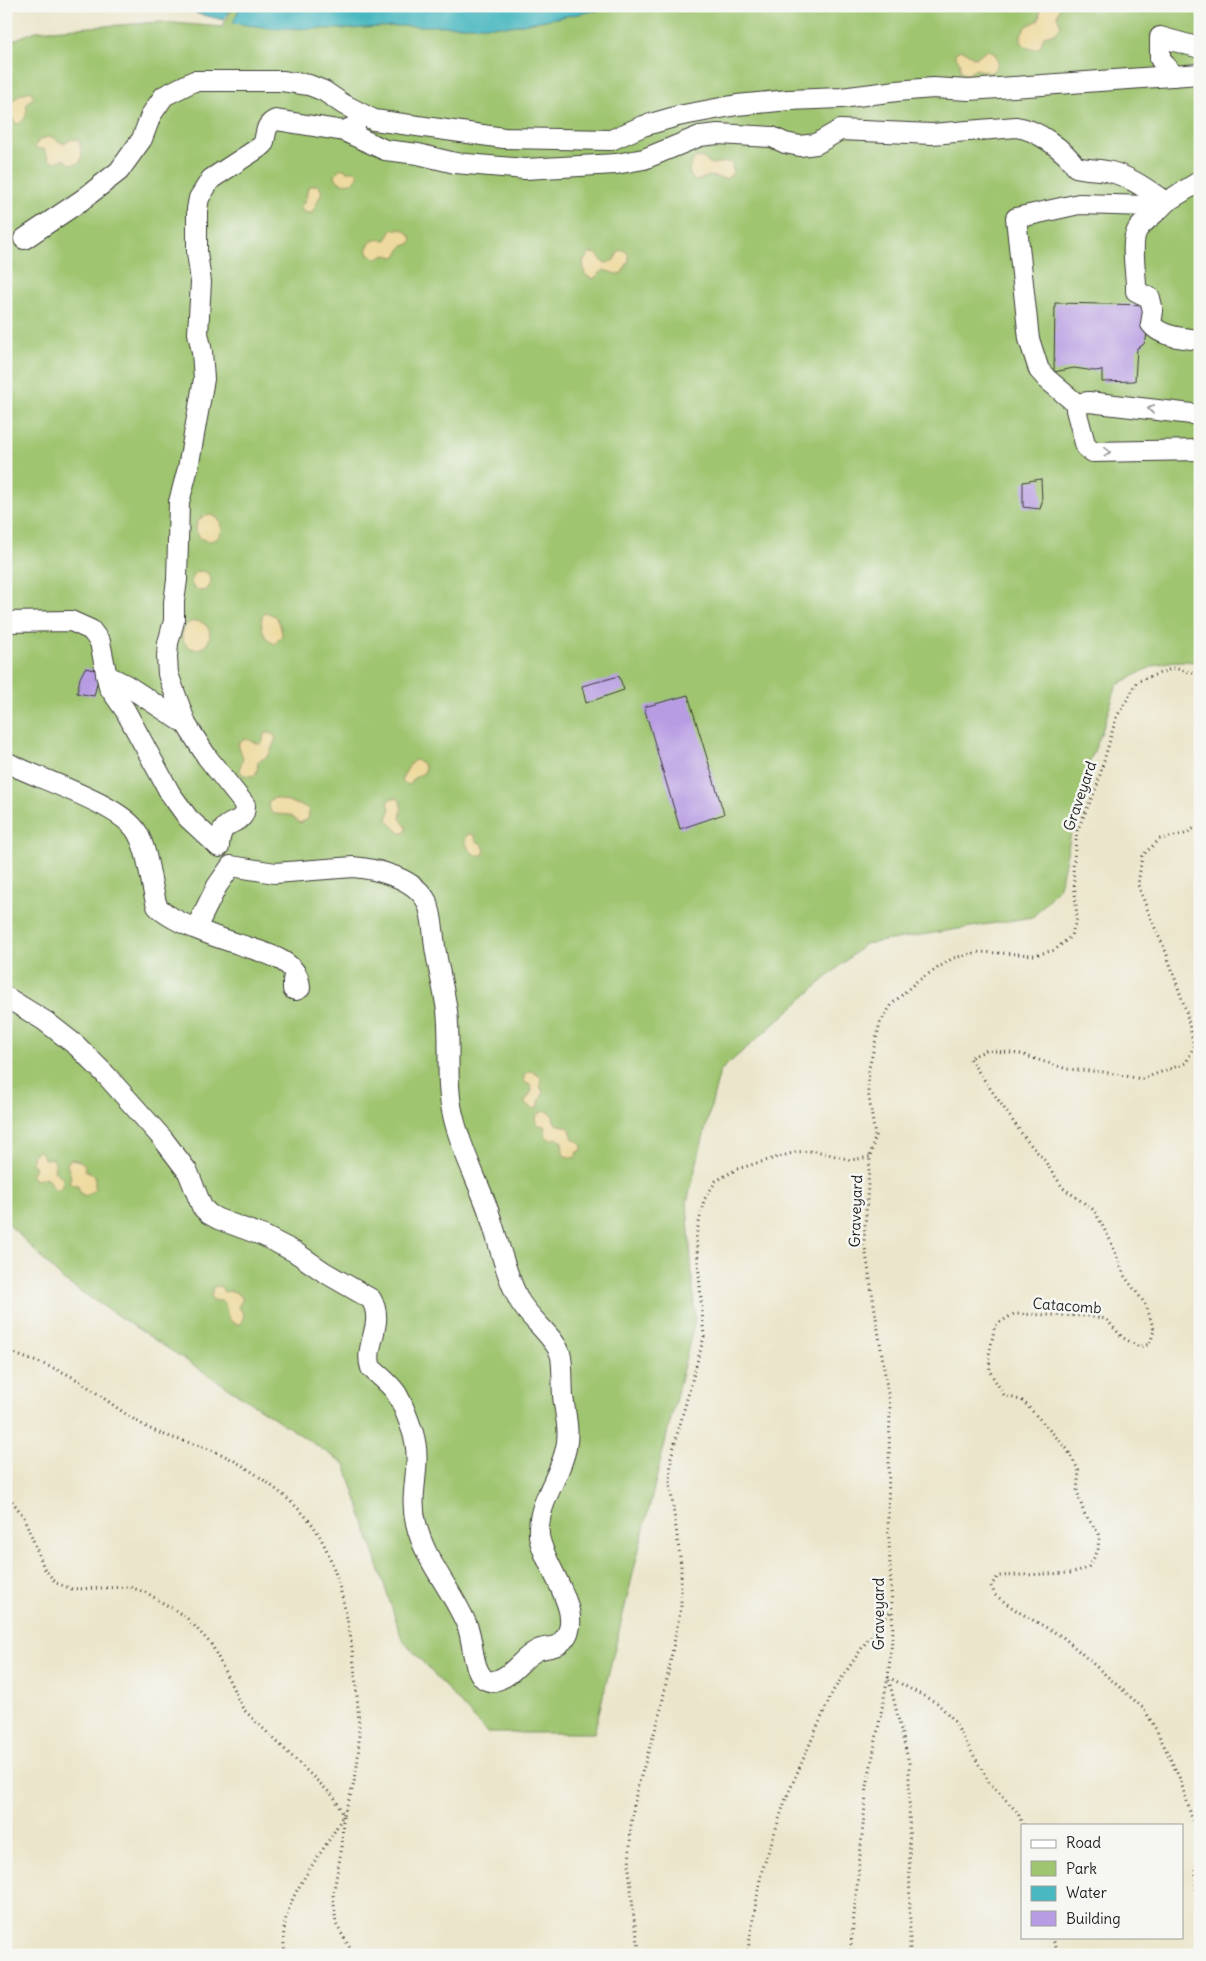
<svg xmlns="http://www.w3.org/2000/svg" width="1206" height="1961" viewBox="0 0 1206 1961" font-family="Delius,sans-serif">
<rect width="100%" height="100%" fill="#f6f6f2"/>
<filter id="ink" filterUnits="userSpaceOnUse"><feTurbulence type="fractalNoise" baseFrequency=".02" numOctaves="2"/><feDisplacementMap in="SourceGraphic" scale="10" xChannelSelector="R" yChannelSelector="G"/><feConvolveMatrix kernelMatrix="1 2 1 2 8 2 1 2 1" color-interpolation-filters="sRGB"/></filter>
<filter id="wash" filterUnits="userSpaceOnUse"><feTurbulence type="fractalNoise" baseFrequency=".0096" numOctaves="4" result="noise"/><feDisplacementMap in="SourceGraphic" scale="20" xChannelSelector="R" yChannelSelector="G"/><feGaussianBlur stdDeviation="1.12" result="paint"/><feColorMatrix in="noise" values="0 0 0 0 0 0 0 0 0 0 0 0 0 0 0 0 0 1.4 0 .05"/><feComposite in="paint" operator="in"/></filter>
<g filter="url(#wash)">
<rect width="100%" height="100%" fill="#ebe6cb"/>
<path fill="#9fc570" stroke="#5e7046" d="M 234,6 L 1200,6 L 1200,663 C 1164,656 1147,669 1117,685 L 1101,734 L 1090,761 L 1078,801 L 1060,886 L 1033,917 L 865,944 L 720,1071 L 687,1202 L 695,1320 L 594,1733 L 487,1733 L 402,1639 L 345,1464 L 63,1280 L 6,1221 L 6,43 L 36,31 L 161,22 L 222,27 Z"/>
<g fill="#eeda9e" stroke="#857b5d">
<path d="M 1041,6 L 1060,6 L 1057,16 L 1061,26 L 1055,33 L 1044,36 L 1040,47 C 1027,54 1014,40 1025,28 C 1029,24 1034,23 1039,20 Z"/>
<path d="M 962,50 L 975,58 L 988,50 L 995,53 L 998,63 L 995,69 L 990,73 L 976,69 L 967,75 L 960,70 L 960,63 L 955,55 L 956,52 Z"/>
<path d="M 30,91 L 34,97 L 27,103 C 26,112 28,118 19,124 L 15,123 L 11,116 L 12,101 L 19,95 Z"/>
<path d="M 47,137 L 52,137 L 63,144 L 72,139 L 79,140 L 82,156 L 80,162 L 73,165 L 63,159 L 56,162 L 50,161 L 44,149 L 37,149 L 35,147 L 38,141 Z"/>
<path d="M 697,157 L 703,158 L 710,164 L 729,162 L 732,164 L 733,173 L 726,179 L 709,176 L 696,181 C 686,175 688,164 697,157 Z"/>
<path d="M 340,168 L 348,171 L 355,171 L 358,173 L 358,177 L 352,183 C 344,184 337,184 335,175 Z"/>
<path d="M 314,185 L 318,185 L 322,192 L 312,213 L 308,213 L 302,211 L 301,207 L 306,198 L 308,187 Z"/>
<path d="M 396,229 C 403,228 410,233 412,240 L 410,244 L 403,246 L 395,257 L 386,255 L 376,258 L 369,255 L 367,248 C 371,239 377,239 386,240 L 392,230 Z"/>
<path d="M 623,250 L 628,253 L 629,260 L 622,273 L 616,274 L 604,270 L 593,279 L 585,275 L 583,262 L 590,253 L 597,254 L 603,262 L 607,263 L 614,260 L 619,251 Z"/>
<circle cx="209" cy="528" r="13"/>
<circle cx="201" cy="581" r="10"/>
<path d="M 265,613 C 278,613 281,625 282,636 L 275,644 C 264,640 260,627 262,617 Z"/>
<circle cx="196" cy="635" r="14"/>
<path d="M 267,733 L 273,734 L 276,738 L 269,755 L 258,762 L 257,771 L 254,776 L 244,775 L 239,770 L 243,758 L 238,744 L 245,739 L 260,744 L 263,741 L 264,734 Z"/>
<path d="M 415,760 C 421,761 426,765 425,772 L 414,778 L 410,785 L 403,783 L 402,778 L 411,763 Z"/>
<path d="M 275,798 L 306,807 L 309,811 L 308,819 L 300,823 L 290,815 L 275,814 L 271,812 L 268,803 L 270,800 Z"/>
<path d="M 392,798 L 398,798 C 402,804 402,810 400,818 L 407,828 L 404,833 L 400,833 L 387,820 L 390,810 L 388,801 Z"/>
<path d="M 468,834 L 474,835 L 476,841 L 482,844 L 485,850 L 483,855 C 472,856 468,850 465,840 Z"/>
<path d="M 531,1071 L 541,1077 L 540,1085 L 543,1093 L 539,1102 L 539,1107 L 534,1109 L 524,1103 L 532,1091 L 530,1085 L 524,1082 C 523,1076 525,1072 531,1071 Z"/>
<path d="M 545,1110 L 552,1114 L 555,1123 C 567,1130 568,1120 573,1139 L 581,1143 L 582,1148 L 581,1151 L 577,1152 L 575,1158 L 565,1156 L 563,1153 L 562,1141 L 557,1138 C 551,1140 550,1140 545,1136 L 546,1127 L 537,1124 L 536,1116 Z"/>
<path d="M 38,1151 L 42,1153 L 44,1159 L 51,1158 C 57,1162 55,1165 54,1171 L 63,1178 L 62,1186 L 58,1190 L 55,1190 L 46,1177 L 36,1180 L 31,1176 L 35,1167 L 32,1163 L 32,1155 Z"/>
<path d="M 71,1159 L 80,1161 L 85,1165 L 85,1170 L 95,1176 L 95,1189 L 86,1196 L 80,1193 L 78,1185 L 74,1185 L 69,1182 L 71,1177 L 67,1164 Z"/>
<path d="M 220,1286 L 224,1292 L 233,1291 L 242,1297 L 242,1301 L 238,1306 C 243,1315 247,1312 240,1324 L 236,1324 L 229,1320 L 225,1304 L 221,1301 L 213,1300 L 211,1297 L 213,1287 Z"/>
</g>
<g fill="#49b8c0" stroke="#326a6e">
<path d="M 186,6 L 231,6 L 224,20 L 198,14 Z"/>
<path d="M 240,6 L 622,6 L 512,26 L 394,26 L 349,29 L 270,28 L 233,23 Z"/>
</g>
<g id="blocks">
<g fill="#b89ce3">
<path d="M 1055,303 L 1150,305 L 1146,340 L 1143,345 L 1137,348 L 1135,381 L 1102,382 L 1102,370 L 1095,371 L 1074,368 L 1054,372 Z"/>
<path d="M 1041,479 L 1042,502 L 1040,509 L 1023,507 L 1023,482 Z"/>
<path d="M 85,668 L 100,671 L 94,696 L 77,693 L 80,678 Z"/>
<path d="M 619,676 L 624,690 L 586,703 L 582,686 Z"/>
<path d="M 688,695 L 724,814 L 680,829 L 644,707 Z"/>
</g>
</g>
</g>
<g filter="url(#ink)">
<use href="#blocks" fill-opacity="0" stroke="#3b3a36" stroke-width="1"/>
<g fill="none" stroke-linecap="round" stroke-linejoin="round">
<g stroke="#3b3a36" stroke-width="22">
<g id="minor">
<path d="M 1174,76 L 1160,59 L 1160,37 L 1200,48"/>
<path d="M 355,126 L 344,131 L 385,150 L 418,154 L 455,163 L 525,169 L 616,164 L 644,159 L 700,136 L 718,134 L 772,137 L 785,143 L 800,146 L 816,144 L 840,130 L 932,134 L 1016,127 C 1036,129 1065,150 1076,167 C 1088,170 1100,169 1111,172 C 1131,177 1149,191 1166,202 C 1158,212 1146,219 1138,229 C 1129,241 1137,276 1136,291 L 1150,298 L 1153,311 L 1151,324 C 1161,337 1184,338 1200,340"/>
<path d="M 24,239 L 82,200 L 119,171 L 142,139 L 151,115 L 164,96 L 194,81 L 282,81 L 309,85 L 324,91 L 343,104 L 374,120 L 504,138 L 611,140 L 643,126 L 678,116 L 737,105 L 789,100 L 841,98 L 897,91 L 933,88 L 969,90 L 1200,74"/>
<path d="M 1079,406 L 1047,379 L 1039,370 L 1029,339 L 1016,218 L 1079,204 L 1148,206 L 1166,202 L 1200,181"/>
<path d="M 1200,415 L 1089,402 L 1082,403 L 1076,410 L 1086,447 L 1093,452 L 1200,450"/>
<path d="M 6,622 L 71,621 L 91,630 L 100,642 L 109,687 L 125,710 L 170,793 L 188,818 L 219,847 C 220,812 245,831 245,805 L 207,757 L 186,724 L 168,674 L 167,657 L 168,643 L 174,621 L 174,602 L 177,580 L 179,502 L 188,468 L 204,379 L 202,352 L 198,333 L 201,282 L 197,252 L 197,209 L 199,198 L 211,179 L 263,145 C 267,134 264,125 276,120 L 344,131"/>
<path d="M 106,675 L 126,685 L 186,724"/>
<path d="M 6,762 C 38,779 120,804 137,832 C 149,853 150,882 157,906 C 169,921 218,938 238,944 C 260,952 299,958 300,988 L 296,990 L 293,989 L 293,981 L 295,972"/>
<path d="M 6,997 L 45,1021 L 77,1046 L 105,1074 L 163,1139 L 188,1172 L 202,1207 L 209,1214 L 218,1219 L 264,1236 L 295,1252 L 324,1272 L 371,1299 C 386,1324 363,1345 371,1368 C 380,1376 393,1386 398,1396 C 404,1407 409,1421 413,1433 C 423,1465 408,1492 416,1523 C 425,1563 454,1591 468,1628 C 473,1642 472,1660 479,1672 C 484,1682 491,1683 500,1679 C 515,1673 522,1658 536,1651 C 544,1646 554,1649 560,1643 C 591,1618 542,1565 539,1535 C 537,1502 560,1478 566,1448 C 570,1430 565,1414 563,1396 C 562,1383 563,1370 561,1357 C 558,1339 529,1319 519,1300 C 504,1271 498,1238 487,1207 C 476,1177 460,1147 453,1115 C 445,1082 451,1045 447,1011 C 444,989 438,968 435,947 C 433,932 433,915 427,902 C 415,878 377,869 353,867 L 275,873 L 231,866 L 217,886 L 196,928"/>
</g>
</g>
<g stroke="#3b3a36" stroke-width="3" stroke-dasharray="1 4" stroke-linecap="butt">
<path d="M 6,1351 C 27,1359 56,1367 74,1378 C 99,1393 120,1412 145,1426 C 169,1440 200,1443 225,1456 C 252,1469 301,1505 316,1530 C 340,1568 351,1631 355,1675 C 360,1726 364,1767 343,1815 C 323,1859 272,1903 286,1955"/>
<path d="M 1200,1485 L 1197,1505 L 1200,1516"/>
<path d="M 6,1493 L 24,1517 L 44,1568 L 56,1583 L 72,1589 L 130,1587 L 147,1593 L 186,1617 L 212,1645 L 243,1709 L 334,1797 L 343,1815 L 342,1847 L 333,1895 L 336,1924 L 354,1955"/>
<path d="M 888,1677 L 937,1703 L 952,1718 L 989,1782 L 1018,1813 L 1023,1825"/>
<path d="M 889,1680 L 909,1763 L 910,1955"/>
<path d="M 1052,1937 L 1059,1955"/>
<path d="M 640,1955 L 634,1918 L 629,1869 L 631,1823 L 637,1789 L 660,1714 L 681,1607 L 681,1564 L 670,1485 L 671,1457 L 704,1337 L 696,1236 L 704,1200 L 716,1181 L 737,1169 L 796,1152 L 816,1151 L 851,1160 L 870,1157"/>
<path d="M 747,1955 L 761,1874 L 785,1801 L 833,1691 L 866,1642 L 892,1610"/>
<path d="M 850,1955 L 867,1786 L 888,1677 L 893,1631 L 888,1519 L 890,1406 L 864,1241 L 870,1157 L 875,1136 L 868,1091 L 869,1068 L 880,1023 L 892,1004 L 916,982 L 953,958 L 980,952 L 1035,955 L 1055,950 L 1071,936 L 1077,918 L 1073,868 L 1077,831 L 1097,786 L 1116,718 L 1138,681 L 1174,668 L 1200,675"/>
<path d="M 1197,1955 L 1196,1874 L 1199,1841 L 1180,1779 L 1157,1731 L 1144,1709 L 1063,1637 L 1017,1611 L 995,1595 L 991,1586 L 998,1576 L 1070,1573 L 1088,1568 L 1098,1551 L 1099,1534 L 1084,1513 L 1077,1491 L 1079,1471 L 1067,1449 L 1023,1401 L 1004,1395 L 990,1372 L 989,1355 L 995,1325 L 1014,1314 L 1088,1316 L 1106,1319 L 1122,1337 L 1139,1347 L 1150,1344 L 1154,1330 L 1146,1305 L 1125,1277 L 1110,1240 L 1094,1210 L 1063,1188 L 1044,1160 L 1024,1137 L 969,1058 L 987,1050 L 1020,1054 L 1067,1069 L 1103,1072 L 1142,1079 L 1186,1063 L 1194,1046 L 1186,1011 L 1166,952 L 1151,919 L 1138,885 L 1142,856 L 1160,839 L 1184,834 L 1200,825"/>
</g>
<use href="#minor" stroke="#fff" stroke-width="20"/>
</g>
<defs><path id="oneway-chevron" d="M-2-3.5L2.5 0L-2 3.5" fill="none" stroke-width="1.6" stroke-linecap="round" stroke-linejoin="round" transform="scale(1.25)"/></defs>
<g stroke="#999">
<use href="#oneway-chevron" transform="translate(1151 409) rotate(-173)"/>
<use href="#oneway-chevron" transform="translate(1107 452) rotate(-1)"/>
</g>
</g>
<g text-anchor="middle" stroke-width="5" stroke-linejoin="round" paint-order="stroke">
<g font-size="15" fill="#1c1c1c" stroke="#f6f6f2">
<text transform="translate(1080 796) rotate(-71)" y="5">Graveyard</text>
<text transform="translate(856 1211) rotate(-88)" y="5">Graveyard</text>
<text transform="translate(1067 1306) rotate(4)" y="5">Catacomb</text>
<text transform="translate(879 1614) rotate(-90)" y="5">Graveyard</text>
</g>
</g>
<rect width="1206" height="1961" fill="none" stroke="#f6f6f2" stroke-width="25"/>
<rect x="1021" y="1824" width="162" height="115" fill="#f6f6f2" stroke="#9f9f9c"/>
<rect x="1031" y="1840" width="25" height="8" fill="#ffffff" stroke="#9f9f9c"/>
<text x="1066" y="1848" font-size="15" fill="#1c1c1c">Road</text>
<rect x="1031" y="1861" width="25" height="15" fill="#9fc570" stroke="#9f9f9c"/>
<text x="1066" y="1874" font-size="15" fill="#1c1c1c">Park</text>
<rect x="1031" y="1886" width="25" height="15" fill="#49b8c0" stroke="#9f9f9c"/>
<text x="1066" y="1898" font-size="15" fill="#1c1c1c">Water</text>
<rect x="1031" y="1911" width="25" height="15" fill="#b89ce3" stroke="#9f9f9c"/>
<text x="1066" y="1924" font-size="15" fill="#1c1c1c">Building</text>
</svg>
